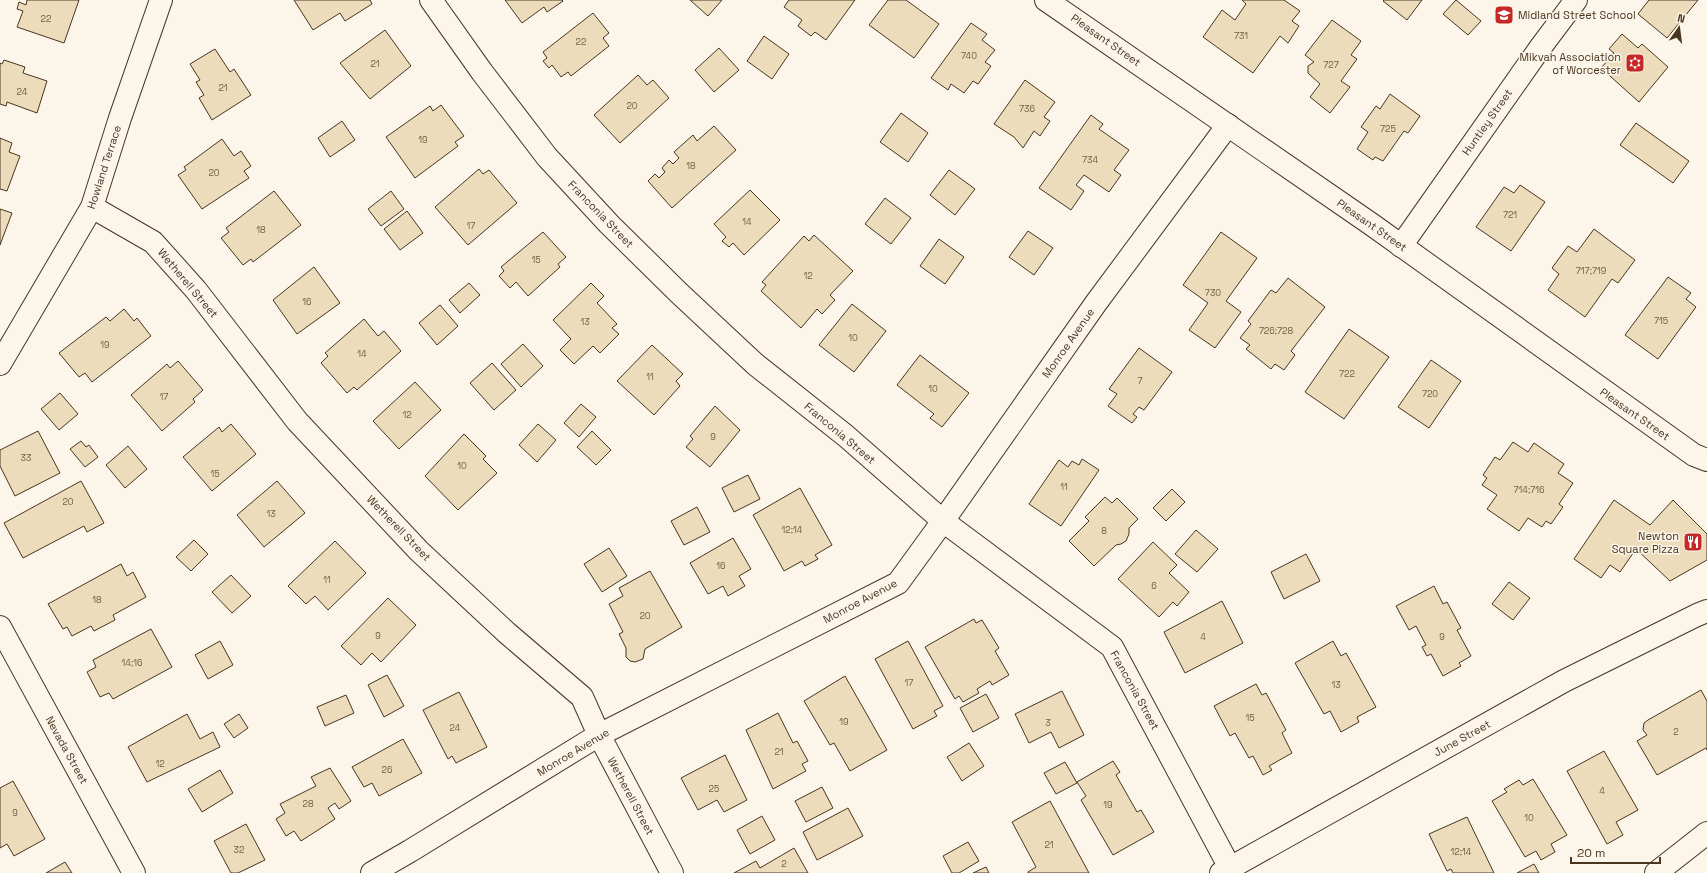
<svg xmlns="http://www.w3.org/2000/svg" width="1707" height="873" viewBox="0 0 1707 873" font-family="'Space Grotesk',sans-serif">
<rect width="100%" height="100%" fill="#fbf6e9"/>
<g fill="#ecdcbc" stroke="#4a3520">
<path d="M 27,0 L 79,0 L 64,43 L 17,27 L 23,11 L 17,9 L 19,2 L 26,5 Z"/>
<path d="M 294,0 L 370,0 L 372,4 L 345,21 L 340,13 L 313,30 Z"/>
<path d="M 505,0 L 562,0 L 563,1 L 547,12 L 544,7 L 522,23 Z"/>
<path d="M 690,0 L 722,0 L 708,16 Z"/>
<path d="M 789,0 L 855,0 L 826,40 L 815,32 L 811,36 L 798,26 L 802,20 L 784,7 Z"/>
<path d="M 888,0 L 906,0 L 939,24 L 914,58 L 869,25 Z"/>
<path d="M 1284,0 L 1300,11 L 1292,21 L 1299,26 L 1288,43 L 1280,36 L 1253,73 L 1203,37 L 1222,10 L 1235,20 L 1246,4 L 1242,0 Z"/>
<path d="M 1384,0 L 1422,0 L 1407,20 L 1383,1 Z"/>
<path d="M 1456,0 L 1481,21 L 1468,35 L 1443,14 Z"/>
<path d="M 1649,0 L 1698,0 L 1667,38 L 1638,14 Z"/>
<path d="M 593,13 L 609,33 L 603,38 L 609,46 L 571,76 L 568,72 L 561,77 L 552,65 L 549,68 L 543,61 L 547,58 L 543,52 Z"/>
<path d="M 1332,20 L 1361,41 L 1351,55 L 1357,59 L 1341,81 L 1350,87 L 1330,113 L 1310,97 L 1320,84 L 1308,73 L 1308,66 L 1314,62 L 1305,55 Z"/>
<path d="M 971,23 L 987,34 L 982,40 L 995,50 L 985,62 L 991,66 L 978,84 L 973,81 L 964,93 L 951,84 L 948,90 L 931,78 Z"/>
<path d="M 385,30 L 411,66 L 370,99 L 340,63 Z"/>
<path d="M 1622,34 L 1638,48 L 1642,44 L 1668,67 L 1639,102 L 1601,68 L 1614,53 L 1609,49 Z"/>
<path d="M 764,36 L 789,54 L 772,79 L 747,61 Z"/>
<path d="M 719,48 L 739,70 L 714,92 L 695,70 Z"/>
<path d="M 215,49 L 230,72 L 234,69 L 251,95 L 212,120 L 199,98 L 204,95 L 196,82 L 200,80 L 190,64 Z"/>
<path d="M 4,60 L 25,67 L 23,73 L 47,81 L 37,113 L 7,102 L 6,106 L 0,104 L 0,63 L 2,64 Z"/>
<path d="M 638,75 L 647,85 L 653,80 L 669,98 L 620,143 L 594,115 Z"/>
<path d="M 1025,80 L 1055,102 L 1044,117 L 1050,121 L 1040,136 L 1034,131 L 1023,148 L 1014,137 L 994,124 Z"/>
<path d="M 1390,94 L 1420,116 L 1408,133 L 1404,131 L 1383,161 L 1375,157 L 1373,160 L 1357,149 L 1368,132 L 1361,127 L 1376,106 L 1380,109 Z"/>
<path d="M 441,105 L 464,136 L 455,142 L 458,146 L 415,178 L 386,137 L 430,106 L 433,111 Z"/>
<path d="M 901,113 L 928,133 L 908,162 L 880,142 Z"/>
<path d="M 1091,115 L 1103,124 L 1099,129 L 1129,150 L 1114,170 L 1121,175 L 1109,192 L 1084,175 L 1076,185 L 1084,191 L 1071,210 L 1039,188 Z"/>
<path d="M 342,121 L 355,140 L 330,157 L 318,138 Z"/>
<path d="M 1636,123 L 1689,161 L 1673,183 L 1620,145 Z"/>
<path d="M 714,126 L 736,150 L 672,208 L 648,181 L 655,174 L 659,178 L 665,172 L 662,168 L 669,160 L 673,164 L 679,158 L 674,152 L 693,135 L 697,141 Z"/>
<path d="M 0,138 L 12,143 L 9,152 L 20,156 L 7,191 L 0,189 Z"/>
<path d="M 222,139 L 234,156 L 241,151 L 251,166 L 244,171 L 249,178 L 202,209 L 178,175 L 186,170 L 184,167 Z"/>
<path d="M 479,169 L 483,174 L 489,170 L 517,203 L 468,245 L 435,207 Z"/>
<path d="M 949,170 L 975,189 L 955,215 L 930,195 Z"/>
<path d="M 1520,185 L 1545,202 L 1511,251 L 1476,227 L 1504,187 L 1514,193 Z"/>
<path d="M 750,190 L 780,220 L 744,255 L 733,243 L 729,247 L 722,241 L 726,237 L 714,224 Z"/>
<path d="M 274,191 L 301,225 L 253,262 L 251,259 L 243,265 L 221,238 L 229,232 L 226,228 Z"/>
<path d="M 391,191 L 404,209 L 381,226 L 368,209 Z"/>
<path d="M 885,198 L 911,218 L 891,244 L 865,224 Z"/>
<path d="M 0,209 L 12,213 L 0,245 Z"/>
<path d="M 407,211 L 423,233 L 400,250 L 384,229 Z"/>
<path d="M 1594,229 L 1635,260 L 1618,283 L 1612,279 L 1585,317 L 1548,290 L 1559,274 L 1552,268 L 1568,246 L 1577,252 Z"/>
<path d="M 1028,231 L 1053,248 L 1034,275 L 1009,257 Z"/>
<path d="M 543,232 L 566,257 L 558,264 L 560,267 L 528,296 L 516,282 L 510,288 L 499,276 L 504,271 L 501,267 Z"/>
<path d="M 1221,232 L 1257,258 L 1226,301 L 1241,312 L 1215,348 L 1189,330 L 1208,303 L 1183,285 Z"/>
<path d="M 814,235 L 853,271 L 830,295 L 835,300 L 822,314 L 817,309 L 801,328 L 761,291 L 766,285 L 762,282 L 804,236 L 809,241 Z"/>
<path d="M 939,239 L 964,257 L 945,284 L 920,266 Z"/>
<path d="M 314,267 L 340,303 L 297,334 L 273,300 Z"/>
<path d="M 1668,277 L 1691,293 L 1686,299 L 1696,307 L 1658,359 L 1625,335 Z"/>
<path d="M 1288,278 L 1325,307 L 1291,351 L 1295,355 L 1284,370 L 1275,364 L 1271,369 L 1246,349 L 1250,345 L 1240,338 L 1251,324 L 1248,321 L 1271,290 L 1276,293 Z"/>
<path d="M 469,283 L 480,295 L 460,313 L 449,300 Z"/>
<path d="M 591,283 L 604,296 L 597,303 L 617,324 L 612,328 L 619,334 L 600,353 L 593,346 L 574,364 L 560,350 L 571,339 L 553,320 Z"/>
<path d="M 852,304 L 886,331 L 854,372 L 819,345 Z"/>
<path d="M 440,305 L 458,326 L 437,345 L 419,323 Z"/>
<path d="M 124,309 L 134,321 L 137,318 L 151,336 L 92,382 L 85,373 L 79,377 L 59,353 L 106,317 L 110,321 Z"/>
<path d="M 364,319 L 378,336 L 384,331 L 401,351 L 357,390 L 354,387 L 347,393 L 321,363 L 328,356 L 325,353 Z"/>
<path d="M 1349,329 L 1389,357 L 1344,419 L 1305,392 Z"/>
<path d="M 523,344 L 543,366 L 521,387 L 501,364 Z"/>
<path d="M 652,345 L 683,374 L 676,381 L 680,386 L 654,415 L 617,381 Z"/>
<path d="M 1139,348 L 1172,372 L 1144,410 L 1139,407 L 1133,414 L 1137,417 L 1132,423 L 1108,406 L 1117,394 L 1109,389 Z"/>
<path d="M 920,355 L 969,393 L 942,427 L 930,418 L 934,414 L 897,385 Z"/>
<path d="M 1431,360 L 1461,381 L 1429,428 L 1398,407 Z"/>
<path d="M 178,361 L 203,390 L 193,399 L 195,402 L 162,431 L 131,395 L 167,364 L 170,368 Z"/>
<path d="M 492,363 L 516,390 L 494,410 L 470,383 Z"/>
<path d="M 415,382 L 441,410 L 399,449 L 373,421 Z"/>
<path d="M 60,393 L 78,414 L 59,430 L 41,409 Z"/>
<path d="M 581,404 L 596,417 L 579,437 L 564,423 Z"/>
<path d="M 715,406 L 740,430 L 710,467 L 686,447 L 693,439 L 690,436 Z"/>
<path d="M 231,424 L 256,454 L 212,491 L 183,457 L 219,427 L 222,432 Z"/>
<path d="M 538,424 L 556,440 L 537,462 L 519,445 Z"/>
<path d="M 38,431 L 60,473 L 15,496 L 0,466 L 0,450 Z"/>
<path d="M 592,431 L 611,450 L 596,465 L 577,447 Z"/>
<path d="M 464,434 L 486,456 L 483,459 L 497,473 L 458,510 L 425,476 Z"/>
<path d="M 81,441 L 86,447 L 89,445 L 98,457 L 85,467 L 70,449 Z"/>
<path d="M 1513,442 L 1528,452 L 1534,443 L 1564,464 L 1558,473 L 1573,483 L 1559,504 L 1563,507 L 1551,524 L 1546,521 L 1542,527 L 1528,518 L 1519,531 L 1487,509 L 1497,495 L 1482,485 L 1487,478 L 1483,475 L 1495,457 L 1500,460 Z"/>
<path d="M 128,446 L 147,469 L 125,488 L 106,465 Z"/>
<path d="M 1082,459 L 1099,470 L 1061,526 L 1029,504 L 1059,460 L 1068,467 L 1072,461 L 1079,465 Z"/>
<path d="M 748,475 L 760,499 L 734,512 L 722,488 Z"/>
<path d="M 81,481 L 104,523 L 87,532 L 84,526 L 23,558 L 4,523 Z"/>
<path d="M 277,481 L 305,513 L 264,547 L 237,515 Z"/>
<path d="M 800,488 L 832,545 L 815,555 L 818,559 L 805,566 L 802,561 L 784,571 L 753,515 Z"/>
<path d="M 1172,489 L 1185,502 L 1166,521 L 1153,508 Z"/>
<path d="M 1105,497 L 1112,503 L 1117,498 L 1138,519 L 1129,528 L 1129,534 L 1126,541 L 1121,544 L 1116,545 L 1094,566 L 1069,541 L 1089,521 L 1085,517 Z"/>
<path d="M 1614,500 L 1650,525 L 1673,500 L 1707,534 L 1707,560 L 1670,581 L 1636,549 L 1620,572 L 1610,565 L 1601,578 L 1574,559 Z"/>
<path d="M 697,507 L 710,532 L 684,545 L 671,521 Z"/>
<path d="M 1196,530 L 1218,549 L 1197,572 L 1175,554 Z"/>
<path d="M 733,538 L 751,569 L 739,576 L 745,586 L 728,596 L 723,586 L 708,594 L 690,563 Z"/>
<path d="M 194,540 L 208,554 L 191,571 L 176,557 Z"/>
<path d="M 335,541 L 366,573 L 328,610 L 315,596 L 306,604 L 288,586 Z"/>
<path d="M 1153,542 L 1177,565 L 1169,573 L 1189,592 L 1177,606 L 1173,602 L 1159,617 L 1118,579 Z"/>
<path d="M 609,548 L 627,576 L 602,592 L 584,564 Z"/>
<path d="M 1306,554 L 1320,581 L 1284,599 L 1271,572 Z"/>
<path d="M 121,564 L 127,576 L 133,572 L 146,597 L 113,615 L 115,620 L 94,631 L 91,626 L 72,636 L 67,627 L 63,629 L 48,604 Z"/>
<path d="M 650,571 L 682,627 L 645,649 L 643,659 L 635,662 L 630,661 L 626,657 L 626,648 L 619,634 L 623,632 L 609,604 L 623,596 L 619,588 Z"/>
<path d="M 231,575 L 251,596 L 232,613 L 212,592 Z"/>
<path d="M 1509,582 L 1530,598 L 1513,620 L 1492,604 Z"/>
<path d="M 1434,586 L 1443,604 L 1447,602 L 1461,628 L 1457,630 L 1471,656 L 1459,663 L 1461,666 L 1443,676 L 1431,654 L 1427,656 L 1422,647 L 1426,645 L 1416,626 L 1409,630 L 1396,606 Z"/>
<path d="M 388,598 L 416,625 L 381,662 L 372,653 L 361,665 L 341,646 Z"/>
<path d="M 1222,601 L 1243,643 L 1185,673 L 1164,632 Z"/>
<path d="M 974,619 L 976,623 L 982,620 L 999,648 L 995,651 L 1009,675 L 992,685 L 990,681 L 977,689 L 979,693 L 963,702 L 959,696 L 955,699 L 925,647 Z"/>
<path d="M 151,629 L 172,667 L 113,699 L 109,693 L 100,697 L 87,672 L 96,667 L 93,660 Z"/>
<path d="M 220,641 L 233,665 L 208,679 L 195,655 Z"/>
<path d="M 908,641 L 943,706 L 934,711 L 937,716 L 913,729 L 875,659 Z"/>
<path d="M 1333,641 L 1341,656 L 1346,653 L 1376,707 L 1357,717 L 1359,722 L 1341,732 L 1330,711 L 1324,714 L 1295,663 Z"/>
<path d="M 387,675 L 404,706 L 384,717 L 368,685 Z"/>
<path d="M 845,676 L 887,750 L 850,771 L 834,743 L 830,745 L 804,701 Z"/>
<path d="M 1256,684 L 1262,695 L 1266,693 L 1286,730 L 1282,733 L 1292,753 L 1269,766 L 1272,770 L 1263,775 L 1253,756 L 1249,758 L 1235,733 L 1230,736 L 1214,706 Z"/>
<path d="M 1701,690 L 1707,701 L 1707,750 L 1706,748 L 1657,775 L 1637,741 L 1647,735 L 1643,730 L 1644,723 L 1648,720 Z"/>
<path d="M 1062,691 L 1084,735 L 1059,748 L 1051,732 L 1029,743 L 1015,714 Z"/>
<path d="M 459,692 L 487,747 L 456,763 L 452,756 L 448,759 L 423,710 Z"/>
<path d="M 986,694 L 999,718 L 973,732 L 960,708 Z"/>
<path d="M 346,695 L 354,713 L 325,726 L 317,707 Z"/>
<path d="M 778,713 L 793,743 L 797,741 L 808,761 L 802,764 L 806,771 L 773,789 L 746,730 Z"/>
<path d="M 187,714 L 200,739 L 213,732 L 220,747 L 147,782 L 128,747 Z"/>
<path d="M 239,714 L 248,728 L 234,738 L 224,724 Z"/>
<path d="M 403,739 L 422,773 L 379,796 L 372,783 L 364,787 L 352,767 Z"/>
<path d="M 969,743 L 984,766 L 962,781 L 947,757 Z"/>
<path d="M 1604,751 L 1638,810 L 1616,822 L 1623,835 L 1607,844 L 1567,771 Z"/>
<path d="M 725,755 L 747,800 L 724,812 L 717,800 L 698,810 L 681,778 Z"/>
<path d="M 1113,761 L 1120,772 L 1116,775 L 1137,812 L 1141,810 L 1154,832 L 1113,855 L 1081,800 L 1086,796 L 1077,782 Z"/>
<path d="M 1065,762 L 1077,783 L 1056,794 L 1044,773 Z"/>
<path d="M 330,768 L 351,801 L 339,809 L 335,803 L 328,808 L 335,819 L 301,841 L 294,831 L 286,836 L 276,819 L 285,813 L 280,804 L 316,786 L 311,777 Z"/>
<path d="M 220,770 L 233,793 L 202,812 L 188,789 Z"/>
<path d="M 1533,779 L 1567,835 L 1551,844 L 1555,852 L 1541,860 L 1536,851 L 1525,857 L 1492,801 L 1507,792 L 1504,789 L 1519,780 L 1523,785 Z"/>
<path d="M 13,781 L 45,839 L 14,856 L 7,844 L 0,848 L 0,788 Z"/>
<path d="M 822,787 L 833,808 L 806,822 L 795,801 Z"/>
<path d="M 1050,801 L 1089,873 L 1028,873 L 1028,872 L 1036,867 L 1012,822 Z"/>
<path d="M 848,808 L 863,836 L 817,860 L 803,832 Z"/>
<path d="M 762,816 L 775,840 L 750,854 L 737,830 Z"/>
<path d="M 1467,817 L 1494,873 L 1453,873 L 1451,869 L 1447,871 L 1429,834 Z"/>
<path d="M 246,824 L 265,860 L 238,873 L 231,873 L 214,841 Z"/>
<path d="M 968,842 L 979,861 L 959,873 L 952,873 L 943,856 Z"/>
<path d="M 794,848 L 808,873 L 734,873 L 756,861 L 760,868 Z"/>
<path d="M 65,862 L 72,873 L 46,873 Z"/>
<path d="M 1534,864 L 1539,873 L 1517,873 Z"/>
<path d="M 986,867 L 989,873 L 973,873 Z"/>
</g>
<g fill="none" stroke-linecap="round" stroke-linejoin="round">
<g stroke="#4a3520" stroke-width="24">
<g id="minor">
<path d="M 431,0 L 482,72 L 547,157 L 609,224 L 679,293 L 755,364 L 846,436 L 943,521 L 1112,647 L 1230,868"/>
<path d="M 92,207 L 153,242 L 196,290 L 297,421 L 419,551 L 507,633 L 582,697 L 599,735 L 672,873"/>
<path d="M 1401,246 L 1540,48 L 1576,0"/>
<path d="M 0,364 L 92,207 L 120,118 L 161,0"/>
<path d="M 0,627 L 134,873"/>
<path d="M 372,873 L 410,851 L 599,735 L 898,583 L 943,521 L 1096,303 L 1228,125"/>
<path d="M 1221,873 L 1564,681 L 1697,615 L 1707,611"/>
<path d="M 1656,873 L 1707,833"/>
</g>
</g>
<g stroke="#4a3520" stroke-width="24">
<path id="major" d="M 1046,0 L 1371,224 L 1694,455 L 1707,460"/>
</g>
<use href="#minor" stroke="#fbf6e9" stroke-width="22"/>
<use href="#major" stroke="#fbf6e9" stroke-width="22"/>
</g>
<defs>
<g id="school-square" transform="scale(1)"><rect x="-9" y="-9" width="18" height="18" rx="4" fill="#c62828" stroke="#fbf6e9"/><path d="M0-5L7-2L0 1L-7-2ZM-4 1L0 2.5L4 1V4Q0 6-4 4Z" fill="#fff"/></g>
<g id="synagogue-square" transform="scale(1)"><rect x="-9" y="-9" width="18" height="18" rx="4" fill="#c62828" stroke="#fbf6e9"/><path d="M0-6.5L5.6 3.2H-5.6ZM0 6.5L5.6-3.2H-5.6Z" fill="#fff"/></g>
<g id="restaurant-square" transform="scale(1)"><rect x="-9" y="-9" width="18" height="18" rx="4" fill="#c62828" stroke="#fbf6e9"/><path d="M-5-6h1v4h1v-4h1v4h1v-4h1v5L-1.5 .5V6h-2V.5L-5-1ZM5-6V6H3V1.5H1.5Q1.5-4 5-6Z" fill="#fff"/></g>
</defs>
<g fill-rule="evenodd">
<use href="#school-square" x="1504" y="15"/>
<use href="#synagogue-square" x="1635" y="63"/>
<use href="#restaurant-square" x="1693" y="542"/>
</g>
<g text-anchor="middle" stroke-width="3" stroke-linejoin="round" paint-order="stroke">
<g font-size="9" fill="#725f47">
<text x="46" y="22">22</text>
<text x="1241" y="39">731</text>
<text x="581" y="45">22</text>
<text x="969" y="59">740</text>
<text x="375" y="67">21</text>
<text x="1331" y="68">727</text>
<text x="223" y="91">21</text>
<text x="22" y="95">24</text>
<text x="632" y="109">20</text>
<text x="1027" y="112">736</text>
<text x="1388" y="132">725</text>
<text x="423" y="143">19</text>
<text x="1090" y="163">734</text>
<text x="691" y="169">18</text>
<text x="214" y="176">20</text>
<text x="1510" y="218">721</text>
<text x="747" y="225">14</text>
<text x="471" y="229">17</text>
<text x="261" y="233">18</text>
<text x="536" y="263">15</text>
<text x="1591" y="274">717;719</text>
<text x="808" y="279">12</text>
<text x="1213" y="296">730</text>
<text x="307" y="305">16</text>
<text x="1661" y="324">715</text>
<text x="585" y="325">13</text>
<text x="1276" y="334">726;728</text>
<text x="853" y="341">10</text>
<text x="105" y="348">19</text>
<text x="362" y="357">14</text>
<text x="1347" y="377">722</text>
<text x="650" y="380">11</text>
<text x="1140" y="384">7</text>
<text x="933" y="392">10</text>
<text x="1430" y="397">720</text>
<text x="164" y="400">17</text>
<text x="407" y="418">12</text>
<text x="713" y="440">9</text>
<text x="26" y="461">33</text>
<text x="462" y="469">10</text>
<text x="215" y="477">15</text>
<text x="1064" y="490">11</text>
<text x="1529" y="493">714;716</text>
<text x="68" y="505">20</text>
<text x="271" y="517">13</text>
<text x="792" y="533">12;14</text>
<text x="1104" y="534">8</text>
<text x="721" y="569">16</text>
<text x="327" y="583">11</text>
<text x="1154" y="589">6</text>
<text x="97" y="603">18</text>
<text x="645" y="619">20</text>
<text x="378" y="639">9</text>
<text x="1203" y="640">4</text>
<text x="1442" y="640">9</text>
<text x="132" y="666">14;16</text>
<text x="909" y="686">17</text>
<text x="1336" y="688">13</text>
<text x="1250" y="721">15</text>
<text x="844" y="725">19</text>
<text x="1048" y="726">3</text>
<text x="455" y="731">24</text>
<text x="1676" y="735">2</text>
<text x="779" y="755">21</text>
<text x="160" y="767">12</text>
<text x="387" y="773">26</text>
<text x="714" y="792">25</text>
<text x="1602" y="794">4</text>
<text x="308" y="807">28</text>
<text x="1108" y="808">19</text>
<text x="15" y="816">9</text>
<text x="1529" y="821">10</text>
<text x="1049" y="848">21</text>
<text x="239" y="853">32</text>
<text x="1461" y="855">12;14</text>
<text x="784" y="867">2</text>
</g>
<g font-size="11" fill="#4a3520" stroke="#fbf6e9" text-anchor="end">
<text x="1518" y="19" text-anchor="start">Midland Street School</text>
<text x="1621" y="61">Mikvah Association<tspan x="1621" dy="13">of Worcester</tspan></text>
<text x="1679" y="540">Newton<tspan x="1679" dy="13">Square Pizza</tspan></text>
</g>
<g font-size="11" fill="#4a3520" stroke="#fbf6e9">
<text transform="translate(1106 40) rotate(35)" y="4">Pleasant Street</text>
<text transform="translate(1487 122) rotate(-55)" y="4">Huntley Street</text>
<text transform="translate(104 167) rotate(-72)" y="4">Howland Terrace</text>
<text transform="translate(601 214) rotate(46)" y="4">Franconia Street</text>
<text transform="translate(1372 225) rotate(35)" y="4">Pleasant Street</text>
<text transform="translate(188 283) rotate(50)" y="4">Wetherell Street</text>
<text transform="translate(1068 343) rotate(-55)" y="4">Monroe Avenue</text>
<text transform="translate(1635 414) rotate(35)" y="4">Pleasant Street</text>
<text transform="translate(840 433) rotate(40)" y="4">Franconia Street</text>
<text transform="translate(399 528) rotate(46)" y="4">Wetherell Street</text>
<text transform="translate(860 601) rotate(-28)" y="4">Monroe Avenue</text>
<text transform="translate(1135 690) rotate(61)" y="4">Franconia Street</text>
<text transform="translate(1462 738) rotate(-29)" y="4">June Street</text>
<text transform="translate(67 750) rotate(61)" y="4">Nevada Street</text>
<text transform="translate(573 752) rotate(-31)" y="4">Monroe Avenue</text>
<text transform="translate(631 796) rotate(62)" y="4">Wetherell Street</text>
</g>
</g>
<g transform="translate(1679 28) rotate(14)" stroke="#fbf6e9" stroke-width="3" paint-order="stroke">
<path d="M0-3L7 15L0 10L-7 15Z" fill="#4a3520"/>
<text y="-6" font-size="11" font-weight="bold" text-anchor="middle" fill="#4a3520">N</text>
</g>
<path d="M1571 857v6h89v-6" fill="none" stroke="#4a3520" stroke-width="2"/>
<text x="1577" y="857" font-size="12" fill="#4a3520" stroke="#fbf6e9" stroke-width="3" paint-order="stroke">20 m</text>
</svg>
